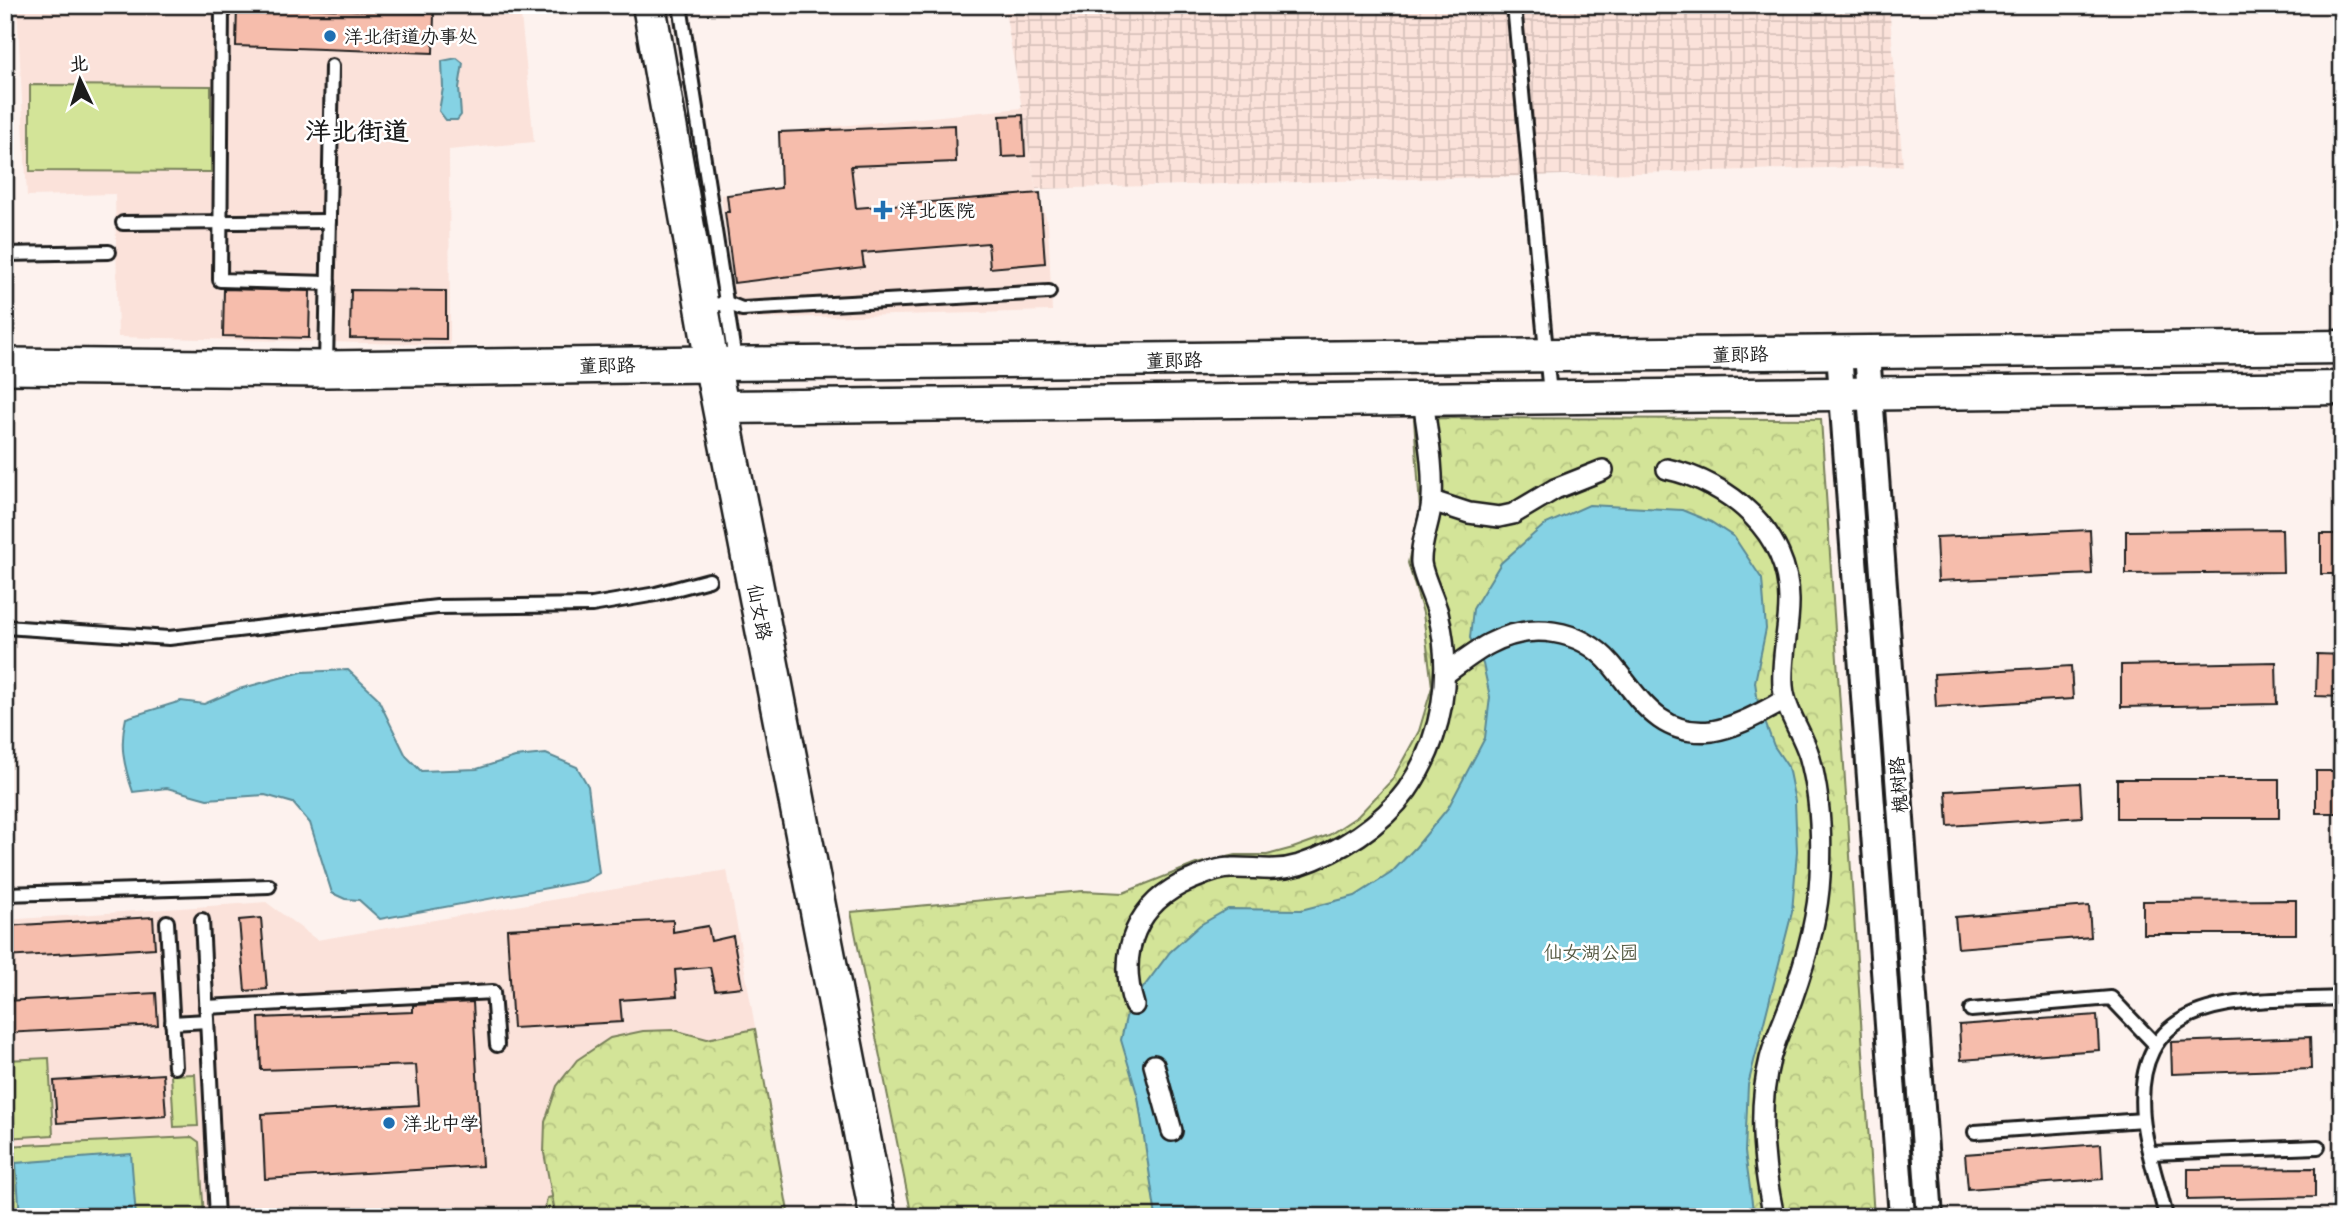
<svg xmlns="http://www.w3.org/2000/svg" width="2347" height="1222" viewBox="0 0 2347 1222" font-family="Delius,'LXGW WenKai TC',sans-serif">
<defs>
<pattern id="industrial-grid" width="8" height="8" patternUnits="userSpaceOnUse" patternTransform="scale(1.75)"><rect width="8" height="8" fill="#fbe2da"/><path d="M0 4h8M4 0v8" fill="none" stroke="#d7c1ba"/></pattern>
<pattern id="grass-tufts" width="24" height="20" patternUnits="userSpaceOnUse" patternTransform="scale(1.75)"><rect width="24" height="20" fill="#d3e498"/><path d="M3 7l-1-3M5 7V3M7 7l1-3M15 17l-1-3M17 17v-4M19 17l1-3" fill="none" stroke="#b5c382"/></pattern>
<pattern id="park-crowns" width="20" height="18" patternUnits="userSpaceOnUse" patternTransform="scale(1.75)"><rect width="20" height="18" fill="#d3e498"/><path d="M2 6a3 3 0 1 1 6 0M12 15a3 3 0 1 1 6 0" fill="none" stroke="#b5c382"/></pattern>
</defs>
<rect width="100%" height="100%" fill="#fdf2ee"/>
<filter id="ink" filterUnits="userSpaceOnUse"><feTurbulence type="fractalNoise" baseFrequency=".0143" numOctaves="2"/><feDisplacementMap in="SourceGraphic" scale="14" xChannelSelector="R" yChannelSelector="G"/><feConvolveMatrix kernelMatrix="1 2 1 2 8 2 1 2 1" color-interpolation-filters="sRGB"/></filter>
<g filter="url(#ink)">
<g fill="#fbe2da">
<path d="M 17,5 L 520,6 L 534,142 L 449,150 L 450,345 L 118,337 L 115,194 L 27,196 Z"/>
<path d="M 1022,108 L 1036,189 L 1048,224 L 1052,311 L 737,319 L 721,195 L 781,188 L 779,132 Z"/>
<path d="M 727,870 L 789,1217 L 5,1217 L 5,920 L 266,902 L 317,940 Z"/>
</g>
<path fill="url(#industrial-grid)" d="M 1004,5 L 1889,5 L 1903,166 L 1036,189 Z"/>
<path fill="url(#grass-tufts)" stroke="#78805a" stroke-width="2" d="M 552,1197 L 556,1217 L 526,1217 L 538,1209 L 544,1212 L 547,1198 Z"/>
<g fill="url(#park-crowns)" stroke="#78805a" stroke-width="2">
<path d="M 1414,418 L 1821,419 L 1874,1217 L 912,1217 L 851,912 L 1083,891 L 1123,893 L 1196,864 L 1236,855 L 1267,855 L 1293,848 L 1329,835 L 1358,816 L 1392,780 L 1419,731 L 1432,687 L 1423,613 L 1408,563 L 1420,508 Z"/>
<path d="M 755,1029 L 789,1217 L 556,1217 L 544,1153 L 545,1122 L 557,1086 L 577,1060 L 610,1038 L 643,1031 L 674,1030 L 707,1039 Z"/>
</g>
<g fill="#d3e498" stroke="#78805a" stroke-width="2">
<path d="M 30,85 L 211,86 L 211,172 L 30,171 Z"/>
<path d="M 49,1058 L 53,1135 L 5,1138 L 5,1060 Z"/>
<path d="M 195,1074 L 198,1126 L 174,1127 L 171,1075 Z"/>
<path d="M 192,1137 L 199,1142 L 204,1217 L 5,1217 L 5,1146 Z"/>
</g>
<g fill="#85d2e4" stroke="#5b8994" stroke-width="2">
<path d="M 457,58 L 463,63 L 459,88 L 461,115 L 457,120 L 446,120 L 439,111 L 443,88 L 442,61 Z"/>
<path d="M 1589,505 L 1682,510 L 1711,522 L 1734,537 L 1762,579 L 1766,629 L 1755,682 L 1758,703 L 1774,746 L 1788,767 L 1795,801 L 1797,851 L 1792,912 L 1748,1085 L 1745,1152 L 1754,1217 L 1156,1217 L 1138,1097 L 1121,1040 L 1128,1008 L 1170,952 L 1200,925 L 1228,909 L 1301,910 L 1355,896 L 1391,873 L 1416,847 L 1448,808 L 1485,738 L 1490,697 L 1483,664 L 1470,638 L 1473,609 L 1501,563 L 1544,525 Z"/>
<path d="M 348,670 L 377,697 L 406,756 L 421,771 L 477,769 L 515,757 L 546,754 L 577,767 L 588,786 L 599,873 L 585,881 L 380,919 L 359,900 L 345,899 L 332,893 L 310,823 L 293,803 L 265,795 L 207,799 L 167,788 L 133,792 C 124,766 119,745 126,718 L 181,701 L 204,704 L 239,689 L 302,672 Z"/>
<path d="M 131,1154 L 136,1217 L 20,1217 L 16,1163 Z"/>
</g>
<g fill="#f6bdac" stroke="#1c1c1c" stroke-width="2">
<path d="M 237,6 L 434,13 L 433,53 L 236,46 Z"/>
<path d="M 1023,115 L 1025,156 L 1002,157 L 1000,116 Z"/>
<path d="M 955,125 L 956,162 L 851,166 L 856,208 L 1040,193 L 1045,263 L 990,268 L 988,243 L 862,253 L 864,267 L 734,283 L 725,212 L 729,212 L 727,195 L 781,188 L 779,132 Z"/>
<path d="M 224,289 L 310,291 L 309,338 L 223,336 Z"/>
<path d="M 351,290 L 446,291 L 446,339 L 350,338 Z"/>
<path d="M 2282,529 L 2283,572 L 2126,574 L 2126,531 Z"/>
<path d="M 2090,530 L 2092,574 L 1938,581 L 1936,537 Z"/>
<rect x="2321" y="534" width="21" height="40"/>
<path d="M 2317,654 L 2342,655 L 2342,697 L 2316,696 Z"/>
<path d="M 2276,662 L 2277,704 L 2121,707 L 2121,665 Z"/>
<path d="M 2071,666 L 2073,699 L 1936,707 L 1934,674 Z"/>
<rect x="2316" y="771" width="26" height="42"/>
<rect x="2117" y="779" width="162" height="39"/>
<path d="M 2080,783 L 2082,817 L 1948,826 L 1946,791 Z"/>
<path d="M 2296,900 L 2296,934 L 2143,934 L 2143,901 Z"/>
<path d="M 2089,906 L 2091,937 L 1958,948 L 1955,917 Z"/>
<path d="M 153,917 L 155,948 L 5,957 L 5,926 Z"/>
<path d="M 261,918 L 267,989 L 245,991 L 239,920 Z"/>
<path d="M 673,920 L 673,932 L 708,926 L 711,941 L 733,936 L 742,987 L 715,990 L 710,967 L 675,970 L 677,996 L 620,1000 L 622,1022 L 513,1028 L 507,929 Z"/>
<path d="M 156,993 L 158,1025 L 5,1033 L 5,1001 Z"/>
<path d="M 473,1002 L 482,1166 L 265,1179 L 262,1114 L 419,1105 L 416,1065 L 261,1070 L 259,1018 L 413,1012 L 413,1005 Z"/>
<path d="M 2097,1015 L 2099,1050 L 1961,1060 L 1959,1025 Z"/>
<path d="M 2310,1037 L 2311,1069 L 2172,1074 L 2171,1042 Z"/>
<path d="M 163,1074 L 166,1116 L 57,1123 L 54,1081 Z"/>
<path d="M 2101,1144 L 2103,1179 L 1968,1189 L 1965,1154 Z"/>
<path d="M 2315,1168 L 2315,1197 L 2188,1200 L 2188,1169 Z"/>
</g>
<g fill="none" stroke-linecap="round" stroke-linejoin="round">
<g stroke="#1c1c1c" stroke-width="18">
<g id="service">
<path d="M 222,5 L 220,280 L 328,283"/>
<path d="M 680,5 L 733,347"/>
<path d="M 1514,5 L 1550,395"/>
<path d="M 123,223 L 329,221"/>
<path d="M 5,254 L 109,252"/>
<path d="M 702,307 L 727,303 L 742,309 L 1049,292"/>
<path d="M 326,365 L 332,66"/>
<path d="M 5,627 L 169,638 L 437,607 L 592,605 L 656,594 L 709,580"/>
<path d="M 5,894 L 269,886"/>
<path d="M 202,920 L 217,1217"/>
<path d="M 167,922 L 175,1067"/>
<path d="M 206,1007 L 493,992 L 497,1045"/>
<path d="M 1971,1010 L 2111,998 L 2154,1043"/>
<path d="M 172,1023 L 207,1021"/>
<path d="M 1975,1132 L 2143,1120"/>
<path d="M 2150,1153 L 2318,1147"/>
<path d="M 2166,1217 C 2159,1185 2146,1151 2143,1118 C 2131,987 2249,1002 2342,998"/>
</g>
</g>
<g stroke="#1c1c1c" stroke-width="24">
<g id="pedestrian">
<path d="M 1667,469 C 1729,482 1790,533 1789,602 C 1789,630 1781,658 1783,686 C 1785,711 1802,732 1809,755 C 1820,793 1822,837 1820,876 C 1818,919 1806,960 1792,999 C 1785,1019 1775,1039 1770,1059 C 1757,1110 1763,1166 1774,1217"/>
<path d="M 1432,501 L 1469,513 L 1499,517 L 1513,514 L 1555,489 L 1603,470"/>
<path d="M 1445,674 C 1459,664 1474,652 1489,644 C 1530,622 1580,628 1611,664 C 1639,697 1658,737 1712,731 C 1738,727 1762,712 1785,700"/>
<path d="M 1134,1005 C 1117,951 1137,902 1190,880 C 1203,875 1217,868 1231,868 C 1256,867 1272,873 1299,865 C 1339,852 1382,825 1407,790 C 1443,738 1453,673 1438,613 C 1434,598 1422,575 1421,562 C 1420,542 1431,520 1432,499 C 1434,466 1427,432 1423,399"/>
<path d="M 1154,1065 L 1172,1131"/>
</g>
</g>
<g stroke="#1c1c1c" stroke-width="30">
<g id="minor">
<path d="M 1839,353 L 1902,1217"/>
<path d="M 1867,353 L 1930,1217"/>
</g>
</g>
<g stroke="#1c1c1c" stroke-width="37">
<g id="tertiary">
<path d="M 649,5 L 712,364 L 2342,347"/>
<path d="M 720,407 L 2342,388"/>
</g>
</g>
<g stroke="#1c1c1c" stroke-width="40">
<path id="secondary" d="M 5,366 L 326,369 L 712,364 L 878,1217"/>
</g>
<use href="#service" stroke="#fff" stroke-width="12"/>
<use href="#pedestrian" stroke="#fff" stroke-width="19"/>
<use href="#minor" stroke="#fff" stroke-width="24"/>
<use href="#tertiary" stroke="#fff" stroke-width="32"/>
<use href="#secondary" stroke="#fff" stroke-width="35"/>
</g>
</g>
<g fill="#1f6fb2" stroke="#fff" stroke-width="2.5">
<circle cx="330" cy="36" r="7"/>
<path d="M879.5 199.5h7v7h7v7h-7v7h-7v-7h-7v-7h7z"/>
<circle cx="389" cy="1123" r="7"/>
</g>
<g text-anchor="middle" stroke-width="5" stroke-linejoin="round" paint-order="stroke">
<g font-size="19" fill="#1c1c1c" stroke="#fff" text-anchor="start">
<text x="344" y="43">洋北街道办事处</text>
<text x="899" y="217">洋北医院</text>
<text x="403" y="1130">洋北中学</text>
</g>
<g font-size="19" fill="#1c1c1c" stroke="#fff">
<text transform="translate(1740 354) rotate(-1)" y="7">董郎路</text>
<text transform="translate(1174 360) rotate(-1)" y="7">董郎路</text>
<text transform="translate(607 365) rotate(-1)" y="7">董郎路</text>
<text transform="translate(760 612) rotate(79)" y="7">仙女路</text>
<text transform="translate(1898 785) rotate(-94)" y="7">槐树路</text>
</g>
<g font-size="19" fill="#535841" stroke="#fff">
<text x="1591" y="959">仙女湖公园</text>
</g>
<g font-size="26" font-weight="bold" fill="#1c1c1c" stroke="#fff">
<text x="357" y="140">洋北街道</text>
</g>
</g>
<rect width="2347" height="1222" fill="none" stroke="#fff" stroke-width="28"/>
<rect x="14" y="14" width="2319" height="1194" fill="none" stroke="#1c1c1c" stroke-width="2.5" filter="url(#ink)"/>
<g transform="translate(80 80) rotate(356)" stroke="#ffffff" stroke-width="5" paint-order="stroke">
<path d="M0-5L12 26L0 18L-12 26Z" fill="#1c1c1c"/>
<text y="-10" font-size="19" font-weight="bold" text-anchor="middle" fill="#1c1c1c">北</text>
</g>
</svg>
